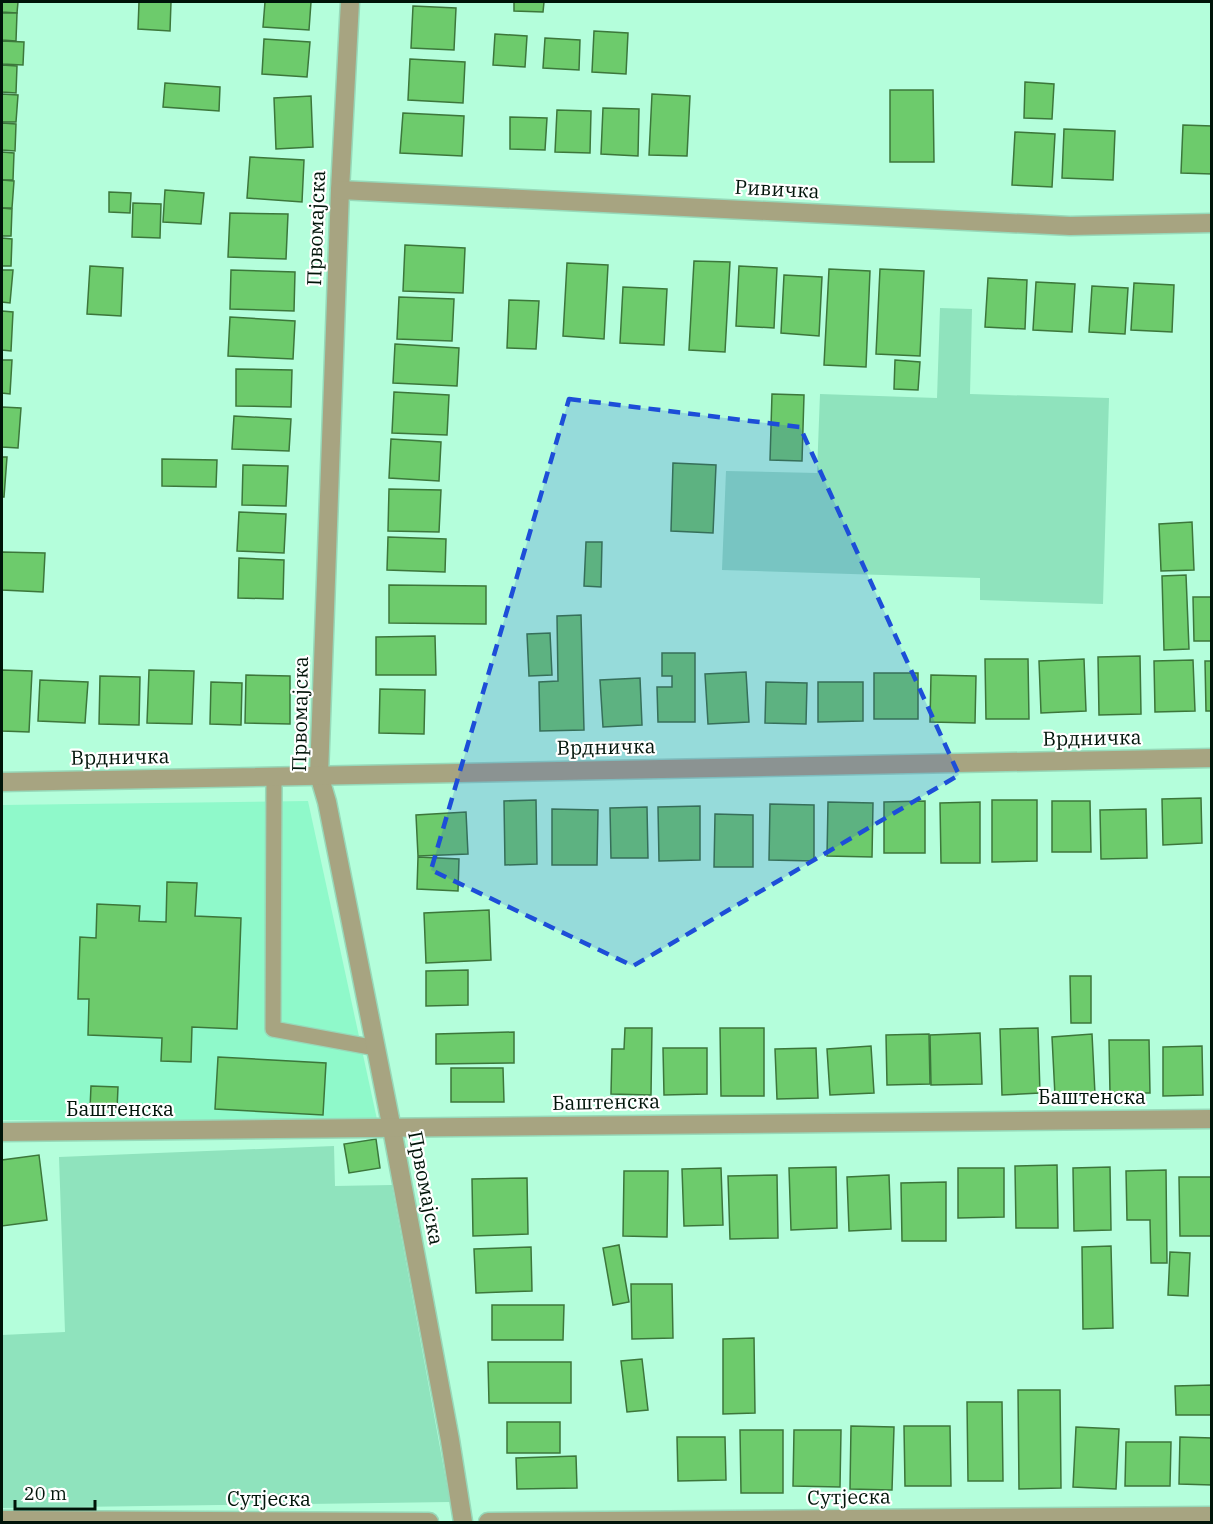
<svg xmlns="http://www.w3.org/2000/svg" width="1213" height="1524" viewBox="0 0 1213 1524" font-family="'IBM Plex Serif',serif">
<rect width="100%" height="100%" fill="#b4fedb"/>
<path fill="#8ff9ca" d="M 308,801 L 378,1124 L 2,1120 L 2,805 Z"/>
<g fill="#8fe3bd">
<path d="M 940,308 L 972,309 L 970,394 L 1109,398 L 1103,604 L 980,600 L 980,578 L 722,570 L 726,471 L 817,473 L 820,394 L 937,398 Z"/>
<path d="M 334,1146 L 335,1186 L 392,1185 L 450,1502 L 2,1508 L 2,1335 L 65,1332 L 59,1157 Z"/>
</g>
<g fill="#6dcb6c" stroke="#3c773b" stroke-width="1.5">
<path d="M 2,2 L 18,2 L 17,13 L 2,12 Z"/>
<path d="M 139,2 L 171,2 L 170,31 L 138,29 Z"/>
<path d="M 265,2 L 311,2 L 309,30 L 263,27 Z"/>
<path d="M 514,2 L 544,2 L 543,12 L 514,11 Z"/>
<path d="M 413,6 L 456,8 L 454,50 L 411,48 Z"/>
<path d="M 2,13 L 17,13 L 16,41 L 2,40 Z"/>
<path d="M 594,31 L 628,33 L 626,74 L 592,72 Z"/>
<path d="M 495,34 L 527,36 L 525,67 L 493,65 Z"/>
<path d="M 545,38 L 580,40 L 579,70 L 543,68 Z"/>
<path d="M 264,39 L 310,42 L 307,77 L 262,74 Z"/>
<path d="M 2,41 L 24,42 L 23,65 L 2,64 Z"/>
<path d="M 410,59 L 465,62 L 463,103 L 408,100 Z"/>
<path d="M 2,65 L 17,66 L 16,93 L 2,92 Z"/>
<path d="M 1025,82 L 1054,84 L 1052,119 L 1024,118 Z"/>
<path d="M 165,83 L 220,87 L 219,111 L 163,107 Z"/>
<path d="M 890,90 L 933,90 L 934,162 L 890,162 Z"/>
<path d="M 2,94 L 18,95 L 16,122 L 2,122 Z"/>
<path d="M 652,94 L 690,96 L 687,156 L 649,155 Z"/>
<path d="M 311,96 L 313,147 L 276,149 L 274,98 Z"/>
<path d="M 603,108 L 639,109 L 638,156 L 601,154 Z"/>
<path d="M 557,110 L 591,111 L 590,153 L 555,152 Z"/>
<path d="M 403,113 L 464,116 L 462,156 L 400,153 Z"/>
<path d="M 510,117 L 547,118 L 545,150 L 510,149 Z"/>
<path d="M 2,123 L 16,124 L 15,151 L 2,150 Z"/>
<path d="M 1183,125 L 1212,126 L 1212,174 L 1181,173 Z"/>
<path d="M 1064,129 L 1115,131 L 1113,180 L 1062,178 Z"/>
<path d="M 1015,132 L 1055,134 L 1052,187 L 1012,185 Z"/>
<path d="M 2,152 L 14,153 L 13,180 L 2,180 Z"/>
<path d="M 250,157 L 304,160 L 302,202 L 247,198 Z"/>
<path d="M 2,180 L 14,181 L 12,208 L 2,208 Z"/>
<path d="M 165,190 L 204,193 L 201,224 L 163,222 Z"/>
<path d="M 109,192 L 131,193 L 130,213 L 109,212 Z"/>
<path d="M 133,203 L 161,204 L 160,238 L 132,237 Z"/>
<path d="M 2,208 L 12,209 L 11,236 L 2,236 Z"/>
<path d="M 230,213 L 288,214 L 286,259 L 228,257 Z"/>
<path d="M 2,238 L 12,239 L 11,266 L 2,266 Z"/>
<path d="M 405,245 L 465,248 L 463,293 L 403,291 Z"/>
<path d="M 694,261 L 730,262 L 725,352 L 689,350 Z"/>
<path d="M 567,263 L 608,265 L 604,339 L 563,336 Z"/>
<path d="M 90,266 L 123,268 L 121,316 L 87,314 Z"/>
<path d="M 739,266 L 777,268 L 774,328 L 736,326 Z"/>
<path d="M 829,269 L 870,271 L 866,367 L 824,365 Z"/>
<path d="M 880,269 L 924,271 L 920,356 L 876,354 Z"/>
<path d="M 2,270 L 13,270 L 10,303 L 2,302 Z"/>
<path d="M 231,270 L 295,272 L 294,311 L 230,309 Z"/>
<path d="M 784,275 L 822,277 L 819,336 L 781,333 Z"/>
<path d="M 988,278 L 1027,280 L 1025,329 L 985,327 Z"/>
<path d="M 1036,282 L 1075,284 L 1072,332 L 1033,330 Z"/>
<path d="M 1134,283 L 1174,285 L 1172,332 L 1131,330 Z"/>
<path d="M 1092,286 L 1128,288 L 1125,334 L 1089,332 Z"/>
<path d="M 623,287 L 667,289 L 664,345 L 620,343 Z"/>
<path d="M 399,297 L 454,299 L 452,341 L 397,339 Z"/>
<path d="M 509,300 L 539,301 L 536,349 L 507,348 Z"/>
<path d="M 2,311 L 13,312 L 11,351 L 2,350 Z"/>
<path d="M 230,317 L 295,321 L 293,359 L 228,356 Z"/>
<path d="M 395,344 L 459,348 L 457,386 L 393,383 Z"/>
<path d="M 2,360 L 12,360 L 10,394 L 2,393 Z"/>
<path d="M 895,360 L 920,362 L 918,390 L 894,389 Z"/>
<path d="M 236,369 L 292,370 L 291,407 L 236,406 Z"/>
<path d="M 394,392 L 449,395 L 447,435 L 392,433 Z"/>
<path d="M 772,394 L 804,395 L 802,461 L 770,460 Z"/>
<path d="M 2,407 L 21,408 L 18,448 L 2,447 Z"/>
<path d="M 234,416 L 291,419 L 289,451 L 232,449 Z"/>
<path d="M 391,439 L 441,442 L 439,481 L 389,478 Z"/>
<path d="M 2,457 L 7,457 L 4,497 L 2,497 Z"/>
<path d="M 162,459 L 217,460 L 216,487 L 162,486 Z"/>
<path d="M 673,463 L 716,465 L 713,533 L 671,531 Z"/>
<path d="M 243,465 L 288,466 L 286,506 L 242,505 Z"/>
<path d="M 389,489 L 441,490 L 439,532 L 388,531 Z"/>
<path d="M 239,512 L 286,514 L 284,553 L 237,551 Z"/>
<path d="M 1192,522 L 1194,570 L 1161,571 L 1159,524 Z"/>
<path d="M 388,537 L 446,539 L 445,572 L 387,570 Z"/>
<path d="M 586,542 L 602,542 L 601,587 L 584,586 Z"/>
<path d="M 2,552 L 45,553 L 43,592 L 2,590 Z"/>
<path d="M 239,558 L 284,560 L 283,599 L 238,598 Z"/>
<path d="M 1186,575 L 1189,649 L 1164,650 L 1162,576 Z"/>
<path d="M 389,585 L 486,586 L 486,624 L 389,623 Z"/>
<path d="M 1193,597 L 1212,597 L 1212,641 L 1194,641 Z"/>
<path d="M 581,615 L 584,730 L 540,731 L 539,682 L 558,681 L 557,616 Z"/>
<path d="M 550,633 L 552,675 L 529,676 L 527,634 Z"/>
<path d="M 435,636 L 436,675 L 376,675 L 376,637 Z"/>
<path d="M 662,653 L 695,653 L 695,722 L 658,722 L 657,687 L 672,687 L 672,676 L 662,676 Z"/>
<path d="M 1140,656 L 1141,714 L 1099,715 L 1098,657 Z"/>
<path d="M 985,659 L 1028,659 L 1029,719 L 986,719 Z"/>
<path d="M 1084,659 L 1086,711 L 1041,713 L 1039,661 Z"/>
<path d="M 1193,660 L 1195,711 L 1155,712 L 1154,661 Z"/>
<path d="M 1205,661 L 1212,661 L 1212,711 L 1206,711 Z"/>
<path d="M 2,670 L 32,671 L 29,732 L 2,731 Z"/>
<path d="M 149,670 L 194,671 L 192,724 L 147,723 Z"/>
<path d="M 746,672 L 749,722 L 708,724 L 705,674 Z"/>
<rect x="874" y="673" width="44" height="46"/>
<path d="M 246,675 L 290,676 L 290,724 L 245,723 Z"/>
<path d="M 931,675 L 976,676 L 975,723 L 930,722 Z"/>
<path d="M 100,676 L 140,677 L 139,725 L 99,724 Z"/>
<path d="M 640,678 L 642,725 L 603,727 L 600,680 Z"/>
<path d="M 40,680 L 88,682 L 85,723 L 38,721 Z"/>
<path d="M 211,682 L 242,683 L 241,725 L 210,724 Z"/>
<path d="M 766,682 L 807,683 L 806,724 L 765,723 Z"/>
<path d="M 818,682 L 863,682 L 863,721 L 818,722 Z"/>
<path d="M 380,689 L 425,690 L 424,734 L 379,733 Z"/>
<path d="M 1201,798 L 1202,843 L 1163,845 L 1162,799 Z"/>
<path d="M 536,800 L 537,864 L 505,865 L 504,801 Z"/>
<path d="M 992,800 L 1037,800 L 1037,861 L 992,862 Z"/>
<path d="M 925,801 L 925,853 L 884,853 L 884,802 Z"/>
<path d="M 1052,801 L 1090,801 L 1091,852 L 1052,852 Z"/>
<path d="M 828,802 L 873,803 L 872,857 L 827,856 Z"/>
<path d="M 980,802 L 980,863 L 941,863 L 940,803 Z"/>
<path d="M 770,804 L 814,805 L 814,861 L 769,860 Z"/>
<path d="M 700,806 L 700,860 L 659,861 L 658,807 Z"/>
<path d="M 647,807 L 648,858 L 611,858 L 610,808 Z"/>
<path d="M 552,809 L 598,810 L 597,865 L 552,865 Z"/>
<path d="M 1146,809 L 1147,858 L 1101,859 L 1100,810 Z"/>
<path d="M 466,812 L 468,854 L 418,856 L 416,815 Z"/>
<path d="M 715,814 L 753,815 L 753,867 L 714,867 Z"/>
<path d="M 418,857 L 459,859 L 458,891 L 417,889 Z"/>
<path d="M 167,882 L 197,883 L 195,916 L 241,918 L 237,1029 L 192,1027 L 191,1062 L 161,1061 L 162,1038 L 88,1035 L 89,999 L 78,999 L 80,937 L 96,938 L 97,904 L 140,906 L 139,921 L 166,922 Z"/>
<path d="M 489,910 L 491,960 L 426,963 L 424,913 Z"/>
<path d="M 468,970 L 468,1005 L 426,1006 L 426,971 Z"/>
<path d="M 1070,976 L 1091,976 L 1091,1023 L 1071,1023 Z"/>
<path d="M 625,1028 L 652,1028 L 651,1095 L 611,1094 L 612,1049 L 624,1049 Z"/>
<path d="M 720,1028 L 764,1028 L 764,1096 L 721,1096 Z"/>
<path d="M 1038,1028 L 1040,1093 L 1002,1095 L 1000,1029 Z"/>
<path d="M 514,1032 L 514,1063 L 436,1064 L 436,1034 Z"/>
<path d="M 980,1033 L 982,1084 L 931,1085 L 930,1035 Z"/>
<path d="M 929,1034 L 930,1084 L 887,1085 L 886,1035 Z"/>
<path d="M 1092,1034 L 1095,1094 L 1055,1096 L 1052,1037 Z"/>
<path d="M 1109,1040 L 1149,1040 L 1150,1093 L 1110,1093 Z"/>
<path d="M 871,1046 L 874,1093 L 830,1095 L 827,1049 Z"/>
<path d="M 1202,1046 L 1203,1095 L 1163,1096 L 1163,1047 Z"/>
<path d="M 663,1048 L 707,1048 L 707,1094 L 664,1095 Z"/>
<path d="M 816,1048 L 818,1098 L 777,1099 L 775,1049 Z"/>
<path d="M 218,1057 L 326,1063 L 323,1115 L 215,1109 Z"/>
<path d="M 451,1068 L 503,1068 L 504,1102 L 451,1102 Z"/>
<path d="M 91,1086 L 118,1087 L 117,1110 L 90,1109 Z"/>
<path d="M 376,1139 L 380,1168 L 349,1173 L 344,1144 Z"/>
<path d="M 39,1155 L 47,1220 L 2,1226 L 2,1160 Z"/>
<path d="M 1057,1165 L 1058,1228 L 1016,1228 L 1015,1166 Z"/>
<path d="M 836,1167 L 837,1228 L 791,1230 L 789,1168 Z"/>
<path d="M 1110,1167 L 1111,1230 L 1074,1231 L 1073,1168 Z"/>
<path d="M 721,1168 L 723,1225 L 684,1226 L 682,1169 Z"/>
<path d="M 958,1168 L 1004,1168 L 1004,1217 L 958,1218 Z"/>
<path d="M 1166,1170 L 1167,1263 L 1151,1263 L 1150,1220 L 1127,1220 L 1126,1171 Z"/>
<path d="M 624,1171 L 668,1171 L 667,1237 L 623,1236 Z"/>
<path d="M 777,1175 L 778,1238 L 730,1239 L 728,1176 Z"/>
<path d="M 889,1175 L 891,1229 L 849,1231 L 847,1177 Z"/>
<path d="M 1179,1177 L 1212,1177 L 1212,1236 L 1180,1236 Z"/>
<path d="M 527,1178 L 528,1234 L 473,1236 L 472,1179 Z"/>
<path d="M 946,1182 L 946,1241 L 902,1241 L 901,1183 Z"/>
<path d="M 619,1245 L 629,1302 L 613,1305 L 603,1248 Z"/>
<path d="M 1111,1246 L 1113,1328 L 1083,1329 L 1082,1247 Z"/>
<path d="M 531,1247 L 532,1291 L 476,1293 L 474,1249 Z"/>
<path d="M 1170,1252 L 1190,1253 L 1188,1296 L 1168,1295 Z"/>
<path d="M 631,1284 L 672,1284 L 673,1338 L 632,1339 Z"/>
<path d="M 492,1305 L 564,1305 L 563,1340 L 492,1340 Z"/>
<path d="M 754,1338 L 755,1413 L 723,1414 L 723,1339 Z"/>
<path d="M 642,1359 L 648,1410 L 627,1412 L 621,1361 Z"/>
<path d="M 488,1362 L 571,1362 L 571,1403 L 489,1403 Z"/>
<path d="M 1212,1385 L 1212,1415 L 1176,1415 L 1175,1386 Z"/>
<path d="M 1018,1390 L 1060,1390 L 1061,1488 L 1019,1489 Z"/>
<path d="M 967,1402 L 1002,1402 L 1003,1481 L 968,1481 Z"/>
<rect x="507" y="1422" width="53" height="31"/>
<path d="M 851,1426 L 894,1427 L 892,1490 L 850,1489 Z"/>
<path d="M 904,1426 L 950,1426 L 951,1486 L 905,1486 Z"/>
<path d="M 1076,1427 L 1119,1429 L 1116,1489 L 1073,1487 Z"/>
<path d="M 740,1430 L 783,1430 L 783,1493 L 741,1493 Z"/>
<path d="M 794,1430 L 841,1430 L 840,1487 L 793,1486 Z"/>
<path d="M 677,1437 L 725,1437 L 726,1480 L 678,1481 Z"/>
<path d="M 1180,1437 L 1212,1438 L 1212,1485 L 1179,1484 Z"/>
<path d="M 1126,1442 L 1171,1442 L 1170,1486 L 1125,1486 Z"/>
<path d="M 576,1456 L 577,1488 L 517,1489 L 516,1458 Z"/>
</g>
<g fill="none" stroke-linecap="round" stroke-linejoin="round">
<g stroke="#97d9b9" stroke-width="18">
<path id="lane" d="M 274,776 L 273,1029 L 376,1048"/>
</g>
<g stroke="#97d9b9" stroke-width="21">
<g id="street">
<path d="M 350,2 L 340,190 L 319,775 L 327,802 L 392,1129 L 450,1440 L 463,1522"/>
<path d="M 340,190 L 1070,226 L 1212,223"/>
<path d="M 2,782 L 1212,758"/>
<path d="M 2,1132 L 1212,1119"/>
<path d="M 2,1520 L 429,1522"/>
<path d="M 488,1522 L 1212,1516"/>
</g>
</g>
<use href="#lane" stroke="#a7a481" stroke-width="15"/>
<use href="#street" stroke="#a7a481" stroke-width="18"/>
</g>
<path fill="#1d4ed8" fill-opacity="0.2" stroke="#1d4ed8" stroke-width="4.5" stroke-dasharray="12 8" stroke-linejoin="round" d="M 569,399 L 800,427 L 959,775 L 633,966 L 431,870 Z"/>
<g text-anchor="middle" stroke-width="4.5" stroke-linejoin="round" paint-order="stroke">
<g font-size="20" fill="#001409" stroke="#fff">
<text transform="translate(777 189) rotate(3)" y="7">Ривичка</text>
<text transform="translate(316 228) rotate(-88)" y="7">Првомајска</text>
<text transform="translate(300 714) rotate(-89)" y="7">Првомајска</text>
<text transform="translate(1092 738) rotate(-1)" y="7">Врдничка</text>
<text transform="translate(606 747) rotate(-1)" y="7">Врдничка</text>
<text transform="translate(120 757) rotate(-1)" y="7">Врдничка</text>
<text x="1092" y="1104">Баштенска</text>
<text transform="translate(606 1102) rotate(-1)" y="7">Баштенска</text>
<text x="120" y="1116">Баштенска</text>
<text transform="translate(426 1188) rotate(79)" y="7">Првомајска</text>
<text transform="translate(849 1497) rotate(-1)" y="7">Сутјеска</text>
<text x="269" y="1506">Сутјеска</text>
</g>
</g>
<rect width="1213" height="1524" fill="none" stroke="#001409" stroke-width="6"/>
<path d="M15 1500v9h80v-9" fill="none" stroke="#001409" stroke-width="3"/>
<text x="24" y="1500" font-size="18" fill="#001409" stroke="#ffffff" stroke-width="4.5" paint-order="stroke">20 m</text>
</svg>
